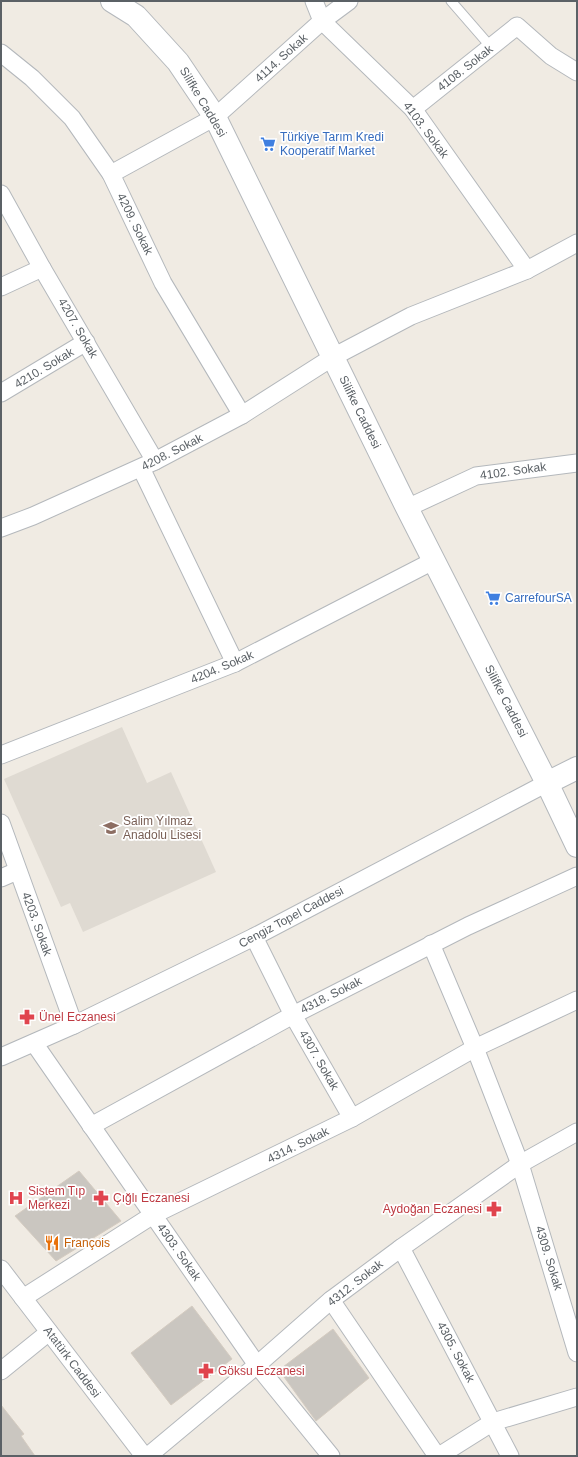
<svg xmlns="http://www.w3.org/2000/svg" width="578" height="1457" viewBox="0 0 578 1457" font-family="Arial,sans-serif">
<rect width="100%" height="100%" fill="#f0ebe3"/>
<path fill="#dfdad2" d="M 122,727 L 147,783 L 171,772 L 216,872 L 83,932 L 70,903 L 61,907 L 4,779 Z"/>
<g fill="#cac6c0" stroke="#d5ccc1">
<path d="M 79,1171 L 121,1221 L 56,1261 L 15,1216 Z"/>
<path d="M 192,1306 L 232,1359 L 171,1405 L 131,1353 Z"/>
<path d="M 333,1329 L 369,1378 L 316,1421 L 279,1370 Z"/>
<path d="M 1,1405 L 24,1434 L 21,1436 L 35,1456 L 1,1456 Z"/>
</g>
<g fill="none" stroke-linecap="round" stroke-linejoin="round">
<g stroke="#b4b8bc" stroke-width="11">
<path id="service" d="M 451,1 L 491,47"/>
</g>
<g stroke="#b4b8bc" stroke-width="19">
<g id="minor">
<path d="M 314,1 L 322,21 L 413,109 L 527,270"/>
<path d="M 1,53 L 32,78 L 72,118 L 111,174 L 163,283 L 242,415"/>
<path d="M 413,109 L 517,26 L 551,56 L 577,72"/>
<path d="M 111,174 L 215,117 L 322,21 L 349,1"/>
<path d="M 1,194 L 42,268 L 155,461"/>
<path d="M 1,287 L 42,268"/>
<path d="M 1,393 L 86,342"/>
<path d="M 141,468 L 235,663"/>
<path d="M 407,508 L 476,476 L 577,463"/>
<path d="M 1,528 L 33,516 L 155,461 L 242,415 L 333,357 L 411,316 L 527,270 L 577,243"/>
<path d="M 1,755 L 235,663 L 435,560"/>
<path d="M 1,823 L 74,1025"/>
<path d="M 1,878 L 17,871"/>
<path d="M 254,937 L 293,1015 L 352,1118"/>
<path d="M 431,944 L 475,1048 L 520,1164 L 577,1353"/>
<path d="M 34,1043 L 257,1365 L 331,1456"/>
<path d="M 1,1057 L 74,1025 L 254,937 L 547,783"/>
<path d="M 91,1126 L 293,1015 L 468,926 L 577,876"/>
<path d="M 401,1248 L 510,1456"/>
<path d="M 1,1269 L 144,1456"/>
<path d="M 23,1298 L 153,1215 L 352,1118 L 475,1048 L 577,1000"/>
<path d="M 331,1300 L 437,1456"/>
<path d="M 1,1371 L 49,1332"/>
<path d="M 148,1456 L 257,1365 L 331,1300 L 401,1248 L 520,1164 L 577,1132"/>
<path d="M 439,1456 L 493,1422 L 577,1397"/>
</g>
</g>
<g stroke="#b4b8bc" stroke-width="24">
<g id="tertiary">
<path d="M 112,1 L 136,16 L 178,62 L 215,117 L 407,508 L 547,783 L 577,846"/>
<path d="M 547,783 L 577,768"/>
</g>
</g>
<use href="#service" stroke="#fff" stroke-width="9"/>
<use href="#minor" stroke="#fff" stroke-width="17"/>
<use href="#tertiary" stroke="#fff" stroke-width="22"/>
</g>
<defs>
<g id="supermarket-bare" transform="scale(1.2)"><path d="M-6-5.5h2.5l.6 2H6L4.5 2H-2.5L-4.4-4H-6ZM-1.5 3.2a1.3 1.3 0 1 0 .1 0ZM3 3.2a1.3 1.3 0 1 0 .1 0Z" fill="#3f7fe0" stroke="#fff" stroke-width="2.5" paint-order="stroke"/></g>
<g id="school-bare" transform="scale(1.2)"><path d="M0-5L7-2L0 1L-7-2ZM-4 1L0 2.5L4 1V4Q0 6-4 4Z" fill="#8d6e63" stroke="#fff" stroke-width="2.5" paint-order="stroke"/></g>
<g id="pharmacy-bare" transform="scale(1.2)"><path d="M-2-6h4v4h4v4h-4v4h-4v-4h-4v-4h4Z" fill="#e0444e" stroke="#fff" stroke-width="2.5" paint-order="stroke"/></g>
<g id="hospital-bare" transform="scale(1.2)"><path d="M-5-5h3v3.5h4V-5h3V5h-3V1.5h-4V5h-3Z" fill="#e0444e" stroke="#fff" stroke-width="2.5" paint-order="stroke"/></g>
<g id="restaurant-bare" transform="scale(1.2)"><path d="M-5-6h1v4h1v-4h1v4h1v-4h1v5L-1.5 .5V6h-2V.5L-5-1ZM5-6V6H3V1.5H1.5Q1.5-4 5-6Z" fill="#e8710a" stroke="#fff" stroke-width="2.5" paint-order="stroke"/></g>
</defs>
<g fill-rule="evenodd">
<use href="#supermarket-bare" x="268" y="144"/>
<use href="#supermarket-bare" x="493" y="598"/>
<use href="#school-bare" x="111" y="828"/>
<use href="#pharmacy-bare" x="27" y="1017"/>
<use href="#hospital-bare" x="16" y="1198"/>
<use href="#pharmacy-bare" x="101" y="1198"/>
<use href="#pharmacy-bare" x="494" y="1209"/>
<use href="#restaurant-bare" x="52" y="1243"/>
<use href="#pharmacy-bare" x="206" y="1371"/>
</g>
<g text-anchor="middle" stroke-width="3.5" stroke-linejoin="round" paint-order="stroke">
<g font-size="12" fill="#5b6166" stroke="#fff">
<text transform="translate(281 58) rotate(-42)" y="4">4114. Sokak</text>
<text transform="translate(465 68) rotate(-38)" y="4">4108. Sokak</text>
<text transform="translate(203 102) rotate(59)" y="4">Silifke Caddesi</text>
<text transform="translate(426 130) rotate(53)" y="4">4103. Sokak</text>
<text transform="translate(135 224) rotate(64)" y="4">4209. Sokak</text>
<text transform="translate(78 328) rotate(60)" y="4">4207. Sokak</text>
<text transform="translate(44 368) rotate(-31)" y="4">4210. Sokak</text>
<text transform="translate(360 412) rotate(64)" y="4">Silifke Caddesi</text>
<text transform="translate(172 452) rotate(-27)" y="4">4208. Sokak</text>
<text transform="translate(513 471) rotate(-8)" y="4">4102. Sokak</text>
<text transform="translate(222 667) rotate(-23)" y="4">4204. Sokak</text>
<text transform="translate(506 701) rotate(63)" y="4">Silifke Caddesi</text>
<text transform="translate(291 917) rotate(-28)" y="4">Cengiz Topel Caddesi</text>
<text transform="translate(37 924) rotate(70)" y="4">4203. Sokak</text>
<text transform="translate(331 995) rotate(-27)" y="4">4318. Sokak</text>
<text transform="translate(319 1060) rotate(60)" y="4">4307. Sokak</text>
<text transform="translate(298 1145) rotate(-26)" y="4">4314. Sokak</text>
<text transform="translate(179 1252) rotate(55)" y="4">4303. Sokak</text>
<text transform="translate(549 1258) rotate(73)" y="4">4309. Sokak</text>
<text transform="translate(355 1283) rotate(-38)" y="4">4312. Sokak</text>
<text transform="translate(456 1352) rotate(62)" y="4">4305. Sokak</text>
<text transform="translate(72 1362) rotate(53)" y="4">Atatürk Caddesi</text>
</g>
<g font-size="12" fill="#366cbe" stroke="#fff" text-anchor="start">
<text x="280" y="141">Türkiye Tarım Kredi<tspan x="280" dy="14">Kooperatif Market</tspan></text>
<text x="505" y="602">CarrefourSA</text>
</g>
<g font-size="12" fill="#785e54" stroke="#fff" text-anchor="start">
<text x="123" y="825">Salim Yılmaz<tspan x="123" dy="14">Anadolu Lisesi</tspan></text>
</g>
<g font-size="12" fill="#be3a42" stroke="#fff" text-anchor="start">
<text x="39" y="1021">Ünel Eczanesi</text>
<text x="28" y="1195">Sistem Tıp<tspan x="28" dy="14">Merkezi</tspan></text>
<text x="113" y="1202">Çığlı Eczanesi</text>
<text x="482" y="1213" text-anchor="end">Aydoğan Eczanesi</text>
<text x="218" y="1375">Göksu Eczanesi</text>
</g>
<g font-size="12" fill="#c56008" stroke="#fff" text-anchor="start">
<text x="64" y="1247">François</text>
</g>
</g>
<rect width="578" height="1457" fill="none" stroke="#5b6166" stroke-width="4"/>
</svg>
